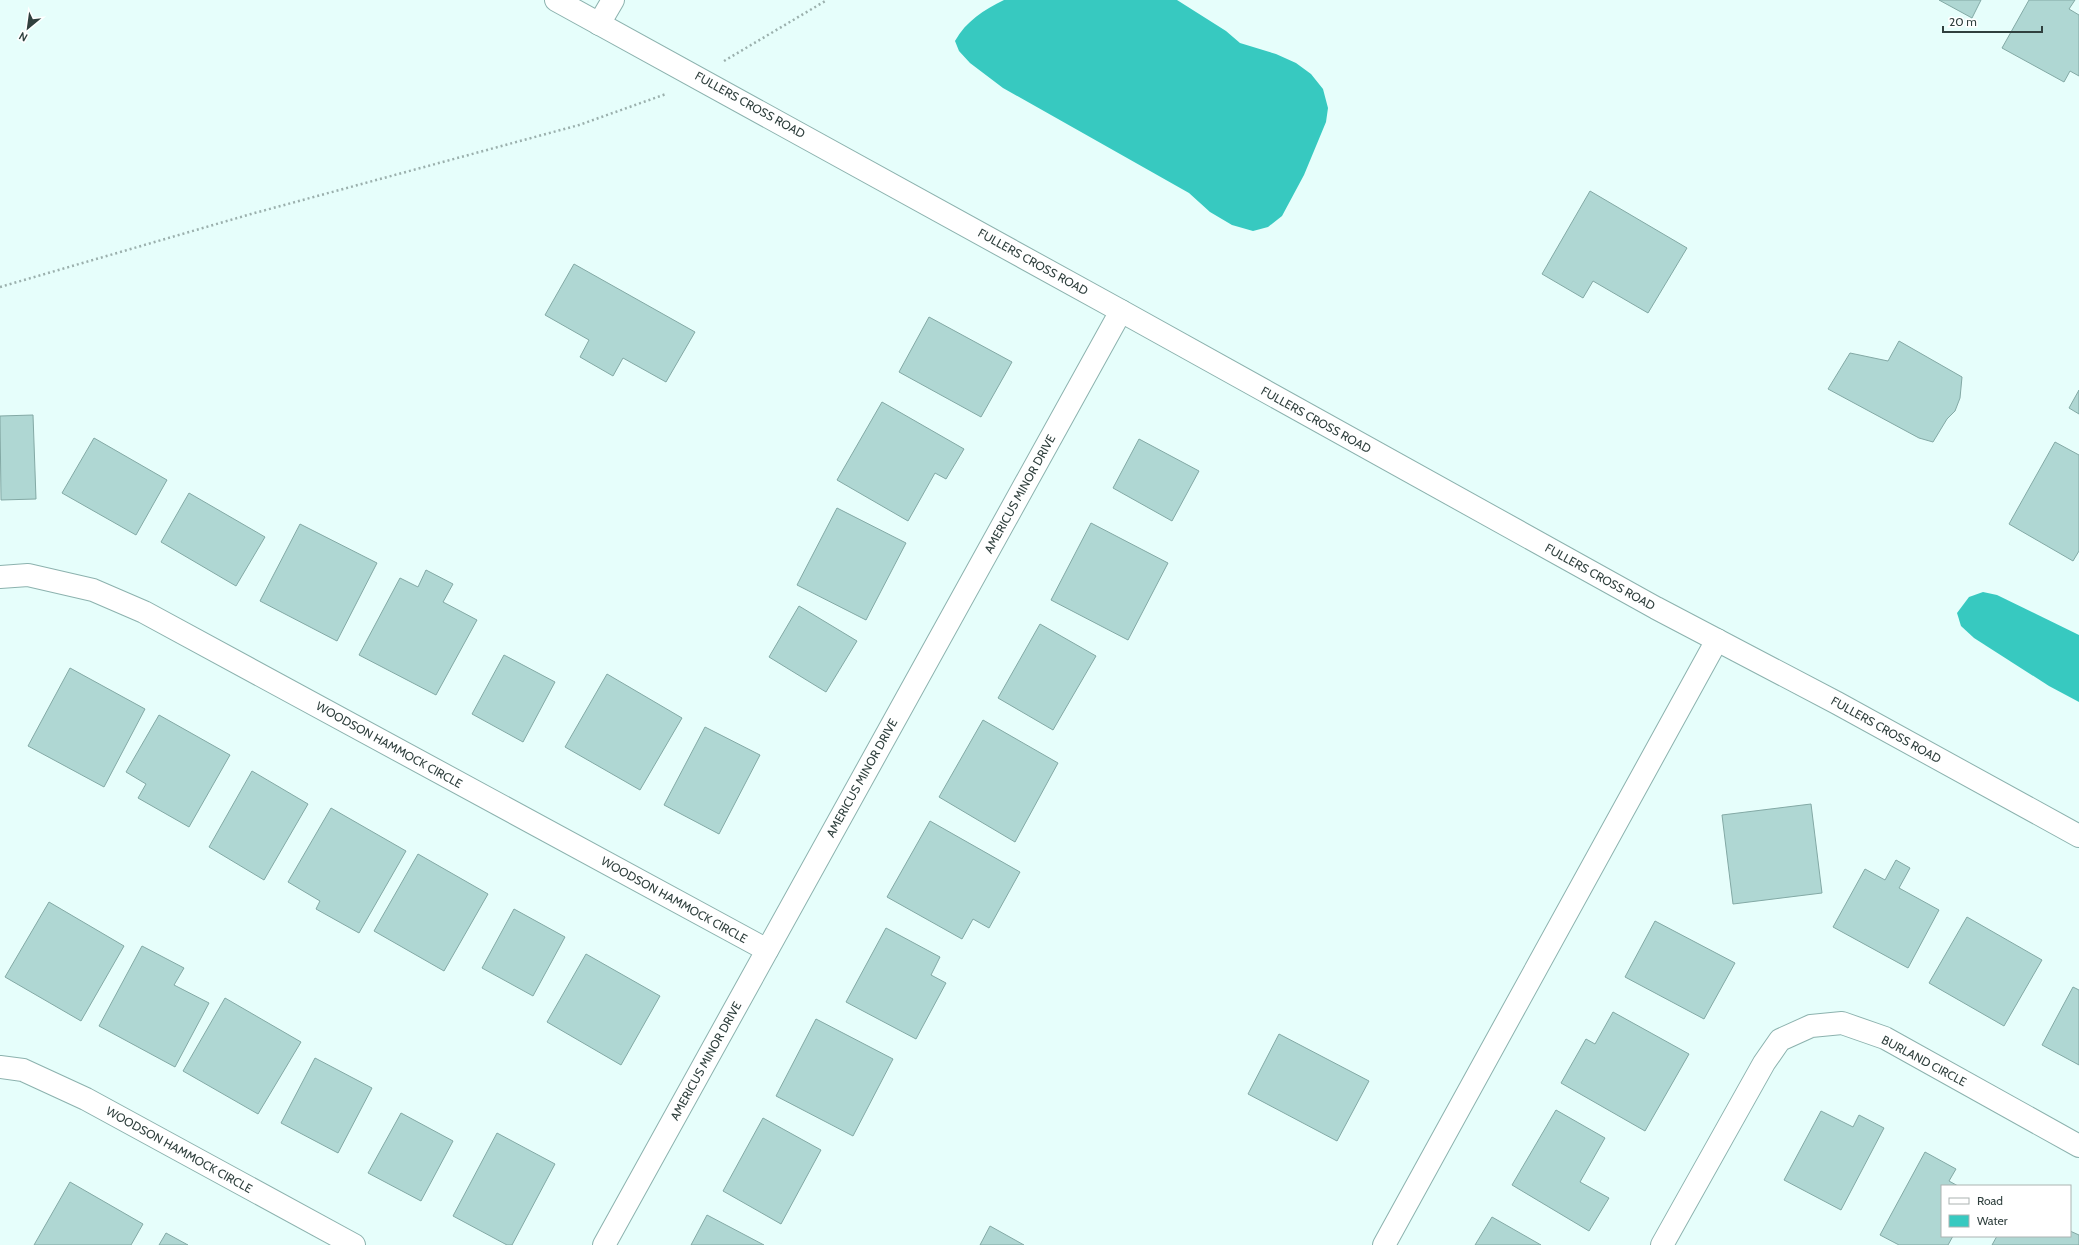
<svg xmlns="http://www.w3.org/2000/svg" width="2079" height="1245" viewBox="0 0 2079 1245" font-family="Cabin,sans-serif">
<rect width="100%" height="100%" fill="#e6fefb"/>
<g fill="#37c9c0">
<path d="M 1004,0 L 1177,0 L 1226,31 L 1240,43 L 1276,54 L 1296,63 L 1311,74 L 1323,89 L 1328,108 L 1326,122 L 1304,175 L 1282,216 L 1268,227 L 1253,231 L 1232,225 L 1210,212 L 1189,193 L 1003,88 L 970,63 L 959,51 L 955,41 C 966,21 984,10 1004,0 Z"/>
<path d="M 1983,592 L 1997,595 L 2079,635 L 2079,702 L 2049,686 L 1974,638 L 1961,626 L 1957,613 L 1969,597 Z"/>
</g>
<g fill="#afd7d3" stroke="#83a9a5">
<path d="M 1939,0 L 1981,0 L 1972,18 Z"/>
<path d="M 2029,0 L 2075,0 L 2069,9 L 2079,15 L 2079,76 L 2070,71 L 2064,82 L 2002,48 Z"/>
<path d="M 1590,191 L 1687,248 L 1648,313 L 1593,281 L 1583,298 L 1542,274 Z"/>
<path d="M 574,264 L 695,332 L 666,382 L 623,358 L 613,376 L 580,357 L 589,340 L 545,315 Z"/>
<path d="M 929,317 L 1012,362 L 981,417 L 899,372 Z"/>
<path d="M 1899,341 L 1962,377 L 1960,398 L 1955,411 L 1947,419 L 1933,442 L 1919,438 L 1828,389 L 1850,353 L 1888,361 Z"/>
<path d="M 2079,390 L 2079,414 L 2069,408 Z"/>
<path d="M 882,402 L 964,449 L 946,479 L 935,473 L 908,521 L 837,480 Z"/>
<path d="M 33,415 L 36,499 L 1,500 L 0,416 Z"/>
<path d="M 94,438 L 167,480 L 136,535 L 62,493 Z"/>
<path d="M 1139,439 L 1199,471 L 1172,521 L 1113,488 Z"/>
<path d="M 2055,442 L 2079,455 L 2079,551 L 2073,561 L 2009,524 Z"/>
<path d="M 189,493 L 265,537 L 236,586 L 161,542 Z"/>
<path d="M 837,508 L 906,543 L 866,620 L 797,585 Z"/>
<path d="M 1091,523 L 1168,563 L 1128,640 L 1051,600 Z"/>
<path d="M 300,524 L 377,563 L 337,641 L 260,601 Z"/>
<path d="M 426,570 L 453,584 L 443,602 L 477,620 L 436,695 L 359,655 L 400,578 L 418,587 Z"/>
<path d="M 799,606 L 857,641 L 826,692 L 769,657 Z"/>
<path d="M 1040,624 L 1096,656 L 1053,730 L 998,698 Z"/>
<path d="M 504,655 L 555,682 L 523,742 L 472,714 Z"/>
<path d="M 70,668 L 145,709 L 104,787 L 28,746 Z"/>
<path d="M 607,674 L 682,718 L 640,790 L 565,747 Z"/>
<path d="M 159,715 L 230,755 L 189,827 L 138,798 L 146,784 L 126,772 Z"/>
<path d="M 983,720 L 1058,763 L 1015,842 L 939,797 Z"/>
<path d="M 705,727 L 760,755 L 719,834 L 664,805 Z"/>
<path d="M 252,771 L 308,804 L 264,880 L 209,847 Z"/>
<path d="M 1811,804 L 1822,893 L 1733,904 L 1722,815 Z"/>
<path d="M 331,808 L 406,851 L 359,933 L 316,909 L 320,901 L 288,882 Z"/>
<path d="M 930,821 L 1020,872 L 989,928 L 973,919 L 962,939 L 887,897 Z"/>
<path d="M 418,854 L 488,894 L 444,971 L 374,931 Z"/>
<path d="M 1896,860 L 1910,868 L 1899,888 L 1939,910 L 1908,968 L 1833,927 L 1865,869 L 1885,880 Z"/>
<path d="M 49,902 L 124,946 L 81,1021 L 5,977 Z"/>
<path d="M 514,909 L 565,937 L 533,996 L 482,968 Z"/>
<path d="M 1967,917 L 2042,960 L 2004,1026 L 1929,983 Z"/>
<path d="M 1655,921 L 1735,963 L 1704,1019 L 1625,977 Z"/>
<path d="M 886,928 L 940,957 L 931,975 L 946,983 L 916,1039 L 846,1002 Z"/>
<path d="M 142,946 L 184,968 L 174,985 L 209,1003 L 175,1067 L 99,1026 Z"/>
<path d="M 586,954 L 660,996 L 621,1065 L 547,1022 Z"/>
<path d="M 2073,987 L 2079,990 L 2079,1065 L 2042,1045 Z"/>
<path d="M 225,998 L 301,1042 L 258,1114 L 183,1071 Z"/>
<path d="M 1613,1012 L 1689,1054 L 1645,1131 L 1561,1083 L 1586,1039 L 1595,1044 Z"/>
<path d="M 816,1019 L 893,1059 L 853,1136 L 776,1096 Z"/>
<path d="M 1279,1034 L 1369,1081 L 1337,1141 L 1248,1094 Z"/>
<path d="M 315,1058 L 372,1088 L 338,1153 L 281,1123 Z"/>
<path d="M 1556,1110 L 1605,1138 L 1580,1182 L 1609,1198 L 1589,1231 L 1512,1185 Z"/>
<path d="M 1821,1111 L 1853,1127 L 1859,1115 L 1884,1128 L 1841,1210 L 1784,1180 Z"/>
<path d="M 401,1113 L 453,1141 L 421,1201 L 368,1173 Z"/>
<path d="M 763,1118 L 821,1150 L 781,1224 L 723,1191 Z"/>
<path d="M 497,1133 L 555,1164 L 512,1245 L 507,1245 L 453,1216 Z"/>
<path d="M 1925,1152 L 1956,1169 L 1949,1181 L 1958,1186 L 1942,1186 L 1942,1236 L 1953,1236 L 1948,1245 L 1899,1245 L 1880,1235 Z"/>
<path d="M 70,1182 L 143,1224 L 131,1245 L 34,1245 Z"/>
<path d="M 707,1215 L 764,1245 L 691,1245 Z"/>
<path d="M 1492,1217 L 1541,1245 L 1475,1245 Z"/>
<path d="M 990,1226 L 1024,1245 L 980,1245 Z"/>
<path d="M 2070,1231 L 2079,1235 L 2079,1245 L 1992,1245 L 1997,1236 L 2070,1236 Z"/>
<path d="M 166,1233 L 188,1245 L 159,1245 Z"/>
</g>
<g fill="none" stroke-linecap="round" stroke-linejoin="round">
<g stroke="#8cb2ae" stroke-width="24">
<g id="minor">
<path d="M 556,0 L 1121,311 L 1656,608 L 1837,703 L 2079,836"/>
<path d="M 599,24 L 613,0"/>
<path d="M 0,577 L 28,575 L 93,590 L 144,612 L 767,950"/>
<path d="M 0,1067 L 23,1070 L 86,1099 L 354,1245"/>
<path d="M 604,1245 L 1121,311"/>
<path d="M 1384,1245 L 1717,640"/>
<path d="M 1662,1245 L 1764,1063 L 1780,1040 L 1811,1026 L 1842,1023 L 1885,1038 L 2079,1146"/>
</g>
</g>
<g stroke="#9bb0ad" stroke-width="2.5" stroke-dasharray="2 3" stroke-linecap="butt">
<path d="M 724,61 L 827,0"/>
<path d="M 0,287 L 251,214 L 579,125 L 666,94"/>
</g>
<use href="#minor" stroke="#fff" stroke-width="22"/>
</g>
<g text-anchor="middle" stroke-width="3.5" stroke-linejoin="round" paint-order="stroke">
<g font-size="12" fill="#30403e" stroke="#fff">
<text transform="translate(750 105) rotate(29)" y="4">FULLERS CROSS ROAD</text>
<text transform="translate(1033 262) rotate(29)" y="4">FULLERS CROSS ROAD</text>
<text transform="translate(1316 420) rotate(29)" y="4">FULLERS CROSS ROAD</text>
<text transform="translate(1020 494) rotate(-61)" y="4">AMERICUS MINOR DRIVE</text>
<text transform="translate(1600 577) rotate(29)" y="4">FULLERS CROSS ROAD</text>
<text transform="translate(1886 730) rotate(29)" y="4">FULLERS CROSS ROAD</text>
<text transform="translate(389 745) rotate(29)" y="4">WOODSON HAMMOCK CIRCLE</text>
<text transform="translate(862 778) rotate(-61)" y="4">AMERICUS MINOR DRIVE</text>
<text transform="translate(674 900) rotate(29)" y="4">WOODSON HAMMOCK CIRCLE</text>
<text transform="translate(706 1061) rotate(-61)" y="4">AMERICUS MINOR DRIVE</text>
<text transform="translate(1924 1061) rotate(28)" y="4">BURLAND CIRCLE</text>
<text transform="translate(179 1150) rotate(29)" y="4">WOODSON HAMMOCK CIRCLE</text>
</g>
</g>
<rect x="1941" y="1185" width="130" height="52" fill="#ffffff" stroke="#acb3b2"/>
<rect x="1949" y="1198" width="20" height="6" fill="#ffffff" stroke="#acb3b2"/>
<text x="1977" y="1205" font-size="12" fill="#30403e">Road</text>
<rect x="1949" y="1215" width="20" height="12" fill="#37c9c0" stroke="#acb3b2"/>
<text x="1977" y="1225" font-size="12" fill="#30403e">Water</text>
<g transform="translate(28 28) rotate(209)" stroke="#ffffff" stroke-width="3" paint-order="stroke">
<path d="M0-3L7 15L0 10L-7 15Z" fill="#30403e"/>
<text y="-6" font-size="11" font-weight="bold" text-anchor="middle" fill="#30403e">N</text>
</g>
<path d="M1943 26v6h99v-6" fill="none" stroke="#30403e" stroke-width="2"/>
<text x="1949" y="26" font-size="12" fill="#30403e" stroke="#ffffff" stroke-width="3" paint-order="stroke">20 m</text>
</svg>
